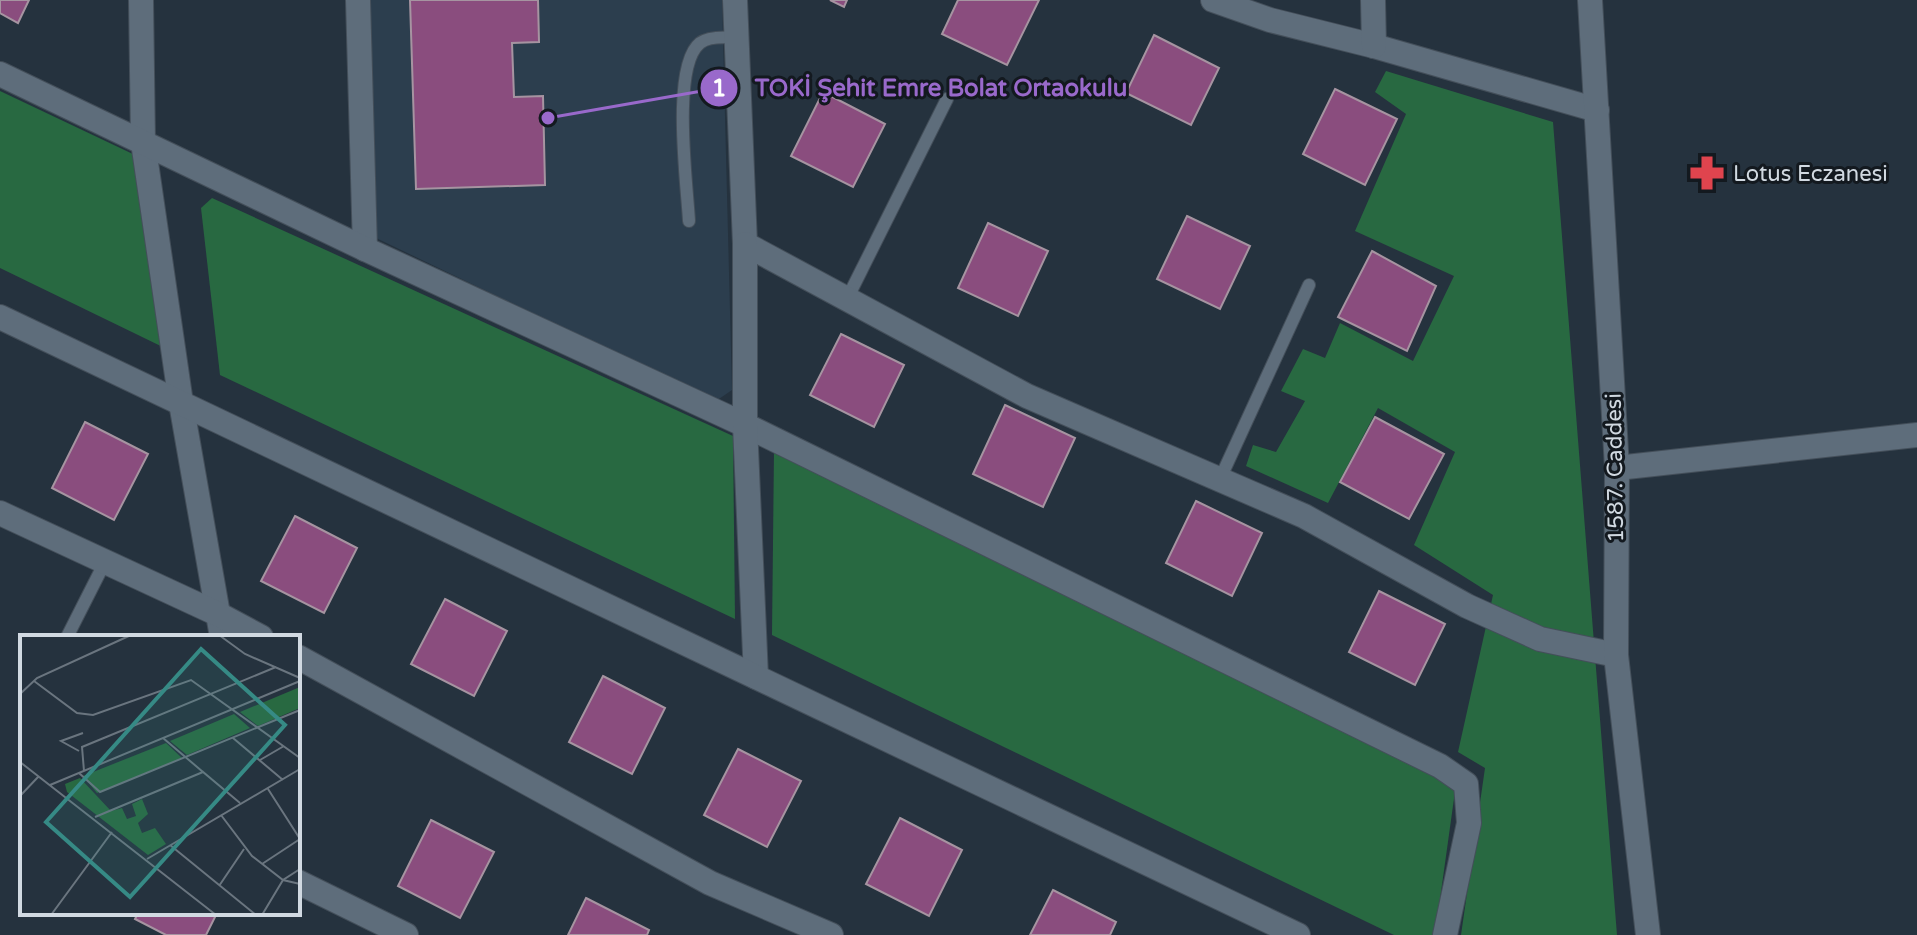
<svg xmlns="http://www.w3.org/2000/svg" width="1917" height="935" viewBox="0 0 1917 935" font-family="'Varela Round',sans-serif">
<rect width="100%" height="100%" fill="#25323e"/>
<path fill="#2c3e4e" d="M 368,0 L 722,0 L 732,390 L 716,401 L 374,237 Z"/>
<g fill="#286941">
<path d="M 1386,71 L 1553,122 L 1617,935 L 1461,935 L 1485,768 L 1458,752 L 1493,595 L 1414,545 L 1455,452 L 1378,408 L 1328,503 L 1246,466 L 1253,445 L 1276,452 L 1305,401 L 1281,391 L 1303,349 L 1325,358 L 1340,323 L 1413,361 L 1454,276 L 1355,231 L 1406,114 L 1375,92 Z"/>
<path d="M 0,91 L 156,165 L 171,351 L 0,268 Z"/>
<path d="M 212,198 L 733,436 L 735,619 L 220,375 L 201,208 Z"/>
<path d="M 774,451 L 1457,777 L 1435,935 L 1394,935 L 772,635 Z"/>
</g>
<g fill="#8a4d7e" stroke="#a694a1" stroke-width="2">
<path d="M 0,0 L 29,0 L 18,23 L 0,13 Z"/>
<path d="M 410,0 L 538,0 L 539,42 L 512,43 L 514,97 L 543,96 L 545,185 L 416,189 Z"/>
<path d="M 830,0 L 847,0 L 844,7 Z"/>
<path d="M 958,0 L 1039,0 L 1007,65 L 942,34 Z"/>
<path d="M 1154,35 L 1219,68 L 1191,125 L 1126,93 Z"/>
<path d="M 1335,89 L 1397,119 L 1365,185 L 1303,154 Z"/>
<path d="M 823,92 L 885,124 L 853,187 L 791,156 Z"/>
<path d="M 1187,216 L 1250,246 L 1220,309 L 1157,279 Z"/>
<path d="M 988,223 L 1048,251 L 1018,316 L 958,288 Z"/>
<path d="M 1372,251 L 1436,286 L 1407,351 L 1338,317 Z"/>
<path d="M 841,334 L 904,365 L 874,427 L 810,395 Z"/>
<path d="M 1005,405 L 1075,438 L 1043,507 L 973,474 Z"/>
<path d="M 1375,417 L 1444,454 L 1409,519 L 1340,482 Z"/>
<path d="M 85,422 L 148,454 L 114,520 L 52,488 Z"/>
<path d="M 1196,501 L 1262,533 L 1232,596 L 1166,563 Z"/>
<path d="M 295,516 L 357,548 L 324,613 L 261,581 Z"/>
<path d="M 1379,591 L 1445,624 L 1415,685 L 1349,652 Z"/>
<path d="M 445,599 L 507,631 L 474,696 L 411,664 Z"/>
<path d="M 603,676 L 665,708 L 632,774 L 569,742 Z"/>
<path d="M 738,749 L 801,781 L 767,847 L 704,815 Z"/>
<path d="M 900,818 L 962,850 L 929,916 L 866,884 Z"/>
<path d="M 431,820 L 494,852 L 460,918 L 398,886 Z"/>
<path d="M 1053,890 L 1116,922 L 1110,935 L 1030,935 Z"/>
<path d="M 586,898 L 649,930 L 647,935 L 568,935 Z"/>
<path d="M 138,913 L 217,913 L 206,935 L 166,935 L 135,919 Z"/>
</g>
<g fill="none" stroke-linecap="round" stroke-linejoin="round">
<g stroke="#444f5a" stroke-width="14">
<g id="service">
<path d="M 689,221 C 687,184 671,66 700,43 C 709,36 726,37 737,38"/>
<path d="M 847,299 L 947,99"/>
<path d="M 1220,479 L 1309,285"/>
<path d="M 67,637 L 105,562"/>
</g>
</g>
<g stroke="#444f5a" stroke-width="26">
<g id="minor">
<path d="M 141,0 L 143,142 L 181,403 L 222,637"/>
<path d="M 358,0 L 365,249"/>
<path d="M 735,0 L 745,244 L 1027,396 L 1304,516 L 1467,606 L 1540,639 L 1616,655"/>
<path d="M 1213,0 L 1270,20 L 1374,46 L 1597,110"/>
<path d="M 1373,0 L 1374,46"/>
<path d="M 1590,0 L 1617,468 L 1616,655 L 1648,935"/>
<path d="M 0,74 L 365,249 L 745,425 L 1440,766 L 1466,784 L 1469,823 L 1445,935"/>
<path d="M 745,244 L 745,425 L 756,677"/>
<path d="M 0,317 L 1298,935"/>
<path d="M 1617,468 L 1917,435"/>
<path d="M 0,513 L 220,615 L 261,637"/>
<path d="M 298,657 L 710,883 L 831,935"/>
<path d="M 298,882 L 406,935"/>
</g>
</g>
<use href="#service" stroke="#5e6d7b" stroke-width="12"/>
<use href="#minor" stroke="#5e6d7b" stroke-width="24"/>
</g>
<defs>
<g id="pharmacy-bare" transform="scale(2.76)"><path d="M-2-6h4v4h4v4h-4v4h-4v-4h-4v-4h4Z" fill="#e0444e" stroke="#13191f" stroke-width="2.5" paint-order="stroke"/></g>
</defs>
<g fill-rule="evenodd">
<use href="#pharmacy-bare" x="1707" y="173"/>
</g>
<g text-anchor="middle" stroke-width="6" stroke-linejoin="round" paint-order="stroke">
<g font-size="22" fill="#d1d9e1" stroke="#13191f" text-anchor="start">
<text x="1733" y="181">Lotus Eczanesi</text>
</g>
<g font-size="22" fill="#d1d9e1" stroke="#13191f">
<text transform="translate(1614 468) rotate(-91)" y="8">1587. Caddesi</text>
</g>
</g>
<g transform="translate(20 635)">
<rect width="280" height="280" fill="#25323e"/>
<path d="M 280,52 L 280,73 L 238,91 L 220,77 ZM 214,79 L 230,93 L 167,120 L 150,106 ZM 146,108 L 162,123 L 77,158 L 63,141 ZM 60,143 L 91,176 L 102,173 L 107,184 L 116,181 L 112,169 L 122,164 L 128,179 L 118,188 L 122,198 L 135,193 L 146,209 L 128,220 L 47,157 L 45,149 Z" fill="#286941"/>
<path fill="none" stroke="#6a757f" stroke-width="2" d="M 199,0 L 225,19 L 280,43M 14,46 L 57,78 L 73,80 L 171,45 L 280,123M 0,59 L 17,43 L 111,0M 143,103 L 183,137M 213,103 L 263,145M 59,116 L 41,106 L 63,98M 240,125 L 264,111M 0,127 L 196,280M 64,136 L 62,112 L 256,32M 59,138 L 80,157 L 280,75M 30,150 L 280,46M 248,154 L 280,204M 0,161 L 19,141M 201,180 L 232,221 L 263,245 L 280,249M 75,182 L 183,137 L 220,168M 150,210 L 236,280M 127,224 L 280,134M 242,229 L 280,204M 199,251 L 224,214M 31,280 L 92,197M 242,280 L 263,245 L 280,234"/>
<path fill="#368a85" fill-opacity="0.15" stroke="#368a85" stroke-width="4" d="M 181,14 L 265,90 L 110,262 L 26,187 Z"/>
<rect width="280" height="280" fill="none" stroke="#d1d9e1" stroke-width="4"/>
</g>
<path fill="none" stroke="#9969cb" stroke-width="3" d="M548 118L719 88"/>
<g fill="#9969cb" stroke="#13191f" stroke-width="3">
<circle cx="548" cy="118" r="8"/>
<circle cx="719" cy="88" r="20"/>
</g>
<g font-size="24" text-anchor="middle" font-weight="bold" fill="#fff">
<text x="719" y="96">1</text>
</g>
<g font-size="24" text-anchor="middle" font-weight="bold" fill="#9969cb" stroke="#13191f" stroke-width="6" stroke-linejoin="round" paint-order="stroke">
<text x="941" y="96">TOKİ Şehit Emre Bolat Ortaokulu</text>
</g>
</svg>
